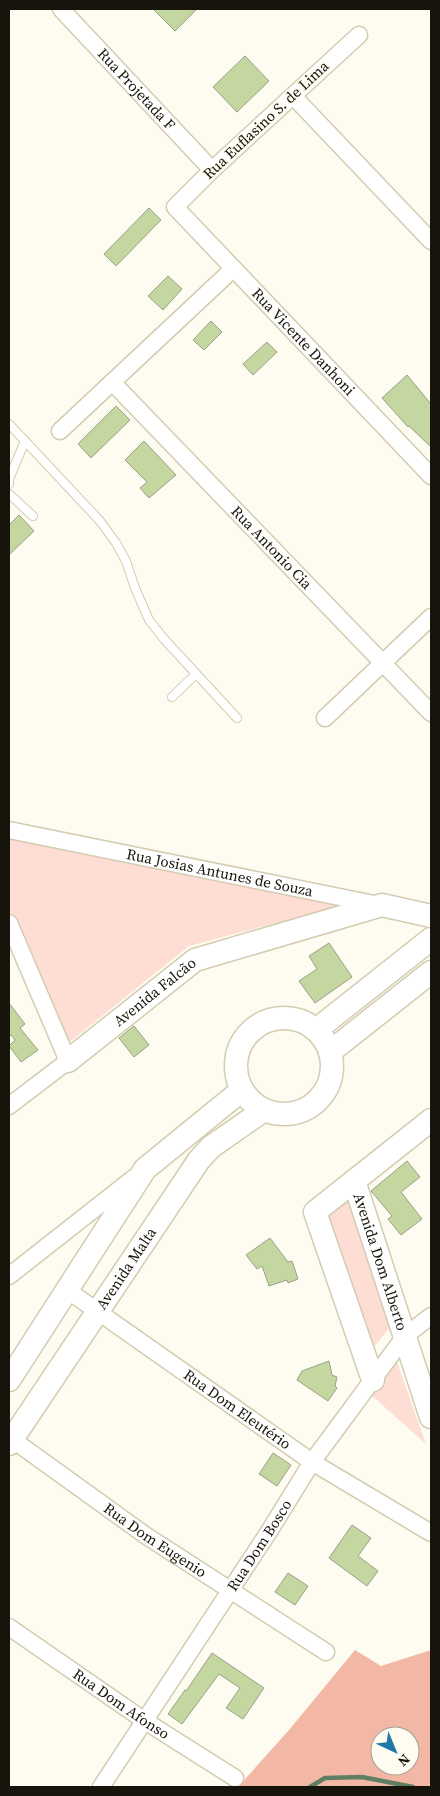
<svg xmlns="http://www.w3.org/2000/svg" width="440" height="1796" viewBox="0 0 440 1796" font-family="'Source Serif 4',serif">
<rect width="100%" height="100%" fill="#fefcf1"/>
<g fill="#feded4">
<path d="M 9,835 L 348,904 L 189,946 L 71,1041 L 65,1040 L 9,909 Z"/>
<path d="M 349,1194 L 392,1325 L 368,1354 L 321,1215 Z"/>
<path d="M 396,1359 L 426,1444 L 370,1394 Z"/>
</g>
<path fill="#f3b7a5" fill-rule="evenodd" d="M 355,1650 L 381,1666 L 431,1650 L 431,1787 L 238,1787 L 289,1730 ZM 380,1736 L 410,1736 L 410,1766 L 380,1766 Z"/>
<g fill="none" stroke-linecap="round" stroke-linejoin="round">
<path stroke="#5e7f63" stroke-width="4.5" d="M 310,1787 L 325,1778 L 362,1777 L 413,1787"/>
</g>
<g fill="#c4d7a1" stroke="#98a189">
<path d="M 153,9 L 197,9 L 175,31 Z"/>
<path d="M 245,56 L 269,81 L 237,112 L 213,87 Z"/>
<path d="M 149,208 L 161,220 L 116,266 L 104,254 Z"/>
<path d="M 168,276 L 182,289 L 163,310 L 148,296 Z"/>
<path d="M 211,321 L 222,332 L 204,350 L 193,340 Z"/>
<path d="M 267,342 L 277,352 L 253,375 L 243,364 Z"/>
<path d="M 407,375 L 431,404 L 431,447 L 409,426 L 408,427 L 382,398 Z"/>
<path d="M 116,406 L 130,420 L 91,458 L 78,444 Z"/>
<path d="M 144,441 L 176,475 L 149,498 L 140,488 L 147,482 L 125,460 Z"/>
<path d="M 19,515 L 34,531 L 9,555 L 9,525 Z"/>
<path d="M 329,943 L 352,977 L 315,1003 L 299,981 L 317,969 L 309,956 Z"/>
<path d="M 9,1003 L 25,1024 L 20,1028 L 38,1050 L 21,1062 L 9,1046 L 15,1040 L 11,1035 L 9,1037 Z"/>
<path d="M 134,1026 L 149,1045 L 134,1057 L 119,1038 Z"/>
<path d="M 407,1161 L 420,1177 L 401,1192 L 422,1219 L 401,1235 L 388,1219 L 392,1216 L 371,1191 Z"/>
<path d="M 270,1238 L 288,1262 L 292,1261 L 298,1279 L 288,1283 L 287,1280 L 269,1286 L 262,1266 L 257,1269 L 246,1255 Z"/>
<path d="M 329,1361 L 332,1375 L 337,1377 L 335,1386 L 337,1388 L 328,1401 L 297,1380 L 302,1371 Z"/>
<path d="M 273,1453 L 291,1465 L 277,1486 L 259,1474 Z"/>
<path d="M 352,1525 L 371,1538 L 358,1556 L 378,1571 L 367,1586 L 329,1558 Z"/>
<path d="M 288,1573 L 308,1586 L 295,1605 L 275,1592 Z"/>
<path d="M 212,1653 L 264,1688 L 243,1719 L 226,1708 L 240,1688 L 219,1674 L 182,1724 L 168,1714 L 185,1690 L 186,1691 Z"/>
</g>
<g fill="none" stroke-linecap="round" stroke-linejoin="round">
<g stroke="#d3ccb1" stroke-width="10">
<g id="lane">
<path d="M 9,424 L 25,441 L 9,479 L 9,484"/>
<path d="M 25,441 L 100,521 L 116,543 L 126,561 L 135,588 L 149,620 L 164,639 L 237,718"/>
<path d="M 9,494 L 33,516"/>
<path d="M 172,697 L 196,674"/>
</g>
</g>
<g stroke="#d3ccb1" stroke-width="19">
<g id="street">
<path id="s1" d="M 61,9 L 212,170"/>
<path id="s2" d="M 359,35 L 212,170 L 175,207 L 431,476"/>
<path d="M 293,96 L 431,241"/>
<path id="s3" d="M 112,382 L 431,713"/>
<path d="M 60,431 L 233,269"/>
<path d="M 325,718 L 431,617"/>
<path id="s4" d="M 9,830 L 379,905"/>
<path d="M 9,923 L 68,1061 L 9,1106"/>
<path d="M 9,1276 L 135,1177"/>
<path id="s5" d="M 67,1290 L 312,1462 L 431,1533"/>
<path id="s6" d="M 9,1437 L 145,1535 L 326,1652"/>
<path id="s7" d="M 9,1627 L 145,1721 L 235,1778"/>
<path id="s8" d="M 101,1787 L 270,1530 L 312,1462 L 405,1336 L 431,1316"/>
</g>
</g>
<g stroke="#d3ccb1" stroke-width="25">
<g id="secondary">
<circle cx="284" cy="1066" r="48"/>
<path d="M 316,1030 L 431,939"/>
<path d="M 330,1052 L 431,972"/>
<path id="s9" d="M 68,1061 L 195,960 L 382,905 L 431,916"/>
<path id="s10" d="M 354,1181 L 431,1417"/>
<path d="M 9,1380 L 145,1169 L 242,1090"/>
<path d="M 373,1380 L 315,1212 L 431,1120"/>
<path id="s11" d="M 9,1444 L 199,1160 L 211,1147 L 264,1110"/>
</g>
</g>
<use href="#lane" stroke="#fff" stroke-width="8"/>
<use href="#street" stroke="#fff" stroke-width="16"/>
<use href="#secondary" stroke="#fff" stroke-width="22"/>
</g>
<g text-anchor="middle" stroke-width="4" stroke-linejoin="round" paint-order="stroke">
<g font-size="15" fill="#17150b" stroke="#fefcf1">
<text dy="5" stroke="none"><textPath href="#s1" startOffset="110">Rua Projetada F</textPath></text>
<text transform="translate(266 120) rotate(-43)" y="5">Rua Euflasino S. de Lima</text>
<text dy="5" stroke="none"><textPath href="#s2" startOffset="438">Rua Vicente Danhoni</textPath></text>
<text dy="5" stroke="none"><textPath href="#s3" startOffset="230">Rua Antonio Cia</textPath></text>
<text dy="5" stroke="none"><textPath href="#s4" startOffset="215">Rua Josias Antunes de Souza</textPath></text>
<text dy="5" stroke="none"><textPath href="#s9" startOffset="111">Avenida Falcão</textPath></text>
<text dy="5" stroke="none"><textPath href="#s10" startOffset="85">Avenida Dom Alberto</textPath></text>
<text dy="5" stroke="none"><textPath href="#s11" startOffset="211">Avenida Malta</textPath></text>
<text dy="5" stroke="none"><textPath href="#s5" startOffset="208">Rua Dom Eleutério</textPath></text>
<text dy="5" stroke="none"><textPath href="#s6" startOffset="179">Rua Dom Eugenio</textPath></text>
<text dy="5" stroke="none"><textPath href="#s8" startOffset="289">Rua Dom Bosco</textPath></text>
<text dy="5" stroke="none"><textPath href="#s7" startOffset="136">Rua Dom Afonso</textPath></text>
</g>
</g>
<rect width="440" height="1796" fill="none" stroke="#17150b" stroke-width="20"/>
<g transform="translate(395 1751) rotate(136)"><circle r="24" fill="#fefcf1" stroke="#a2a095"/>
<path d="M0-4L9 19L0 12L-9 19Z" fill="#2278a8"/>
<text y="-8" font-size="14" font-weight="bold" text-anchor="middle" fill="#17150b">N</text>
</g>
</svg>
